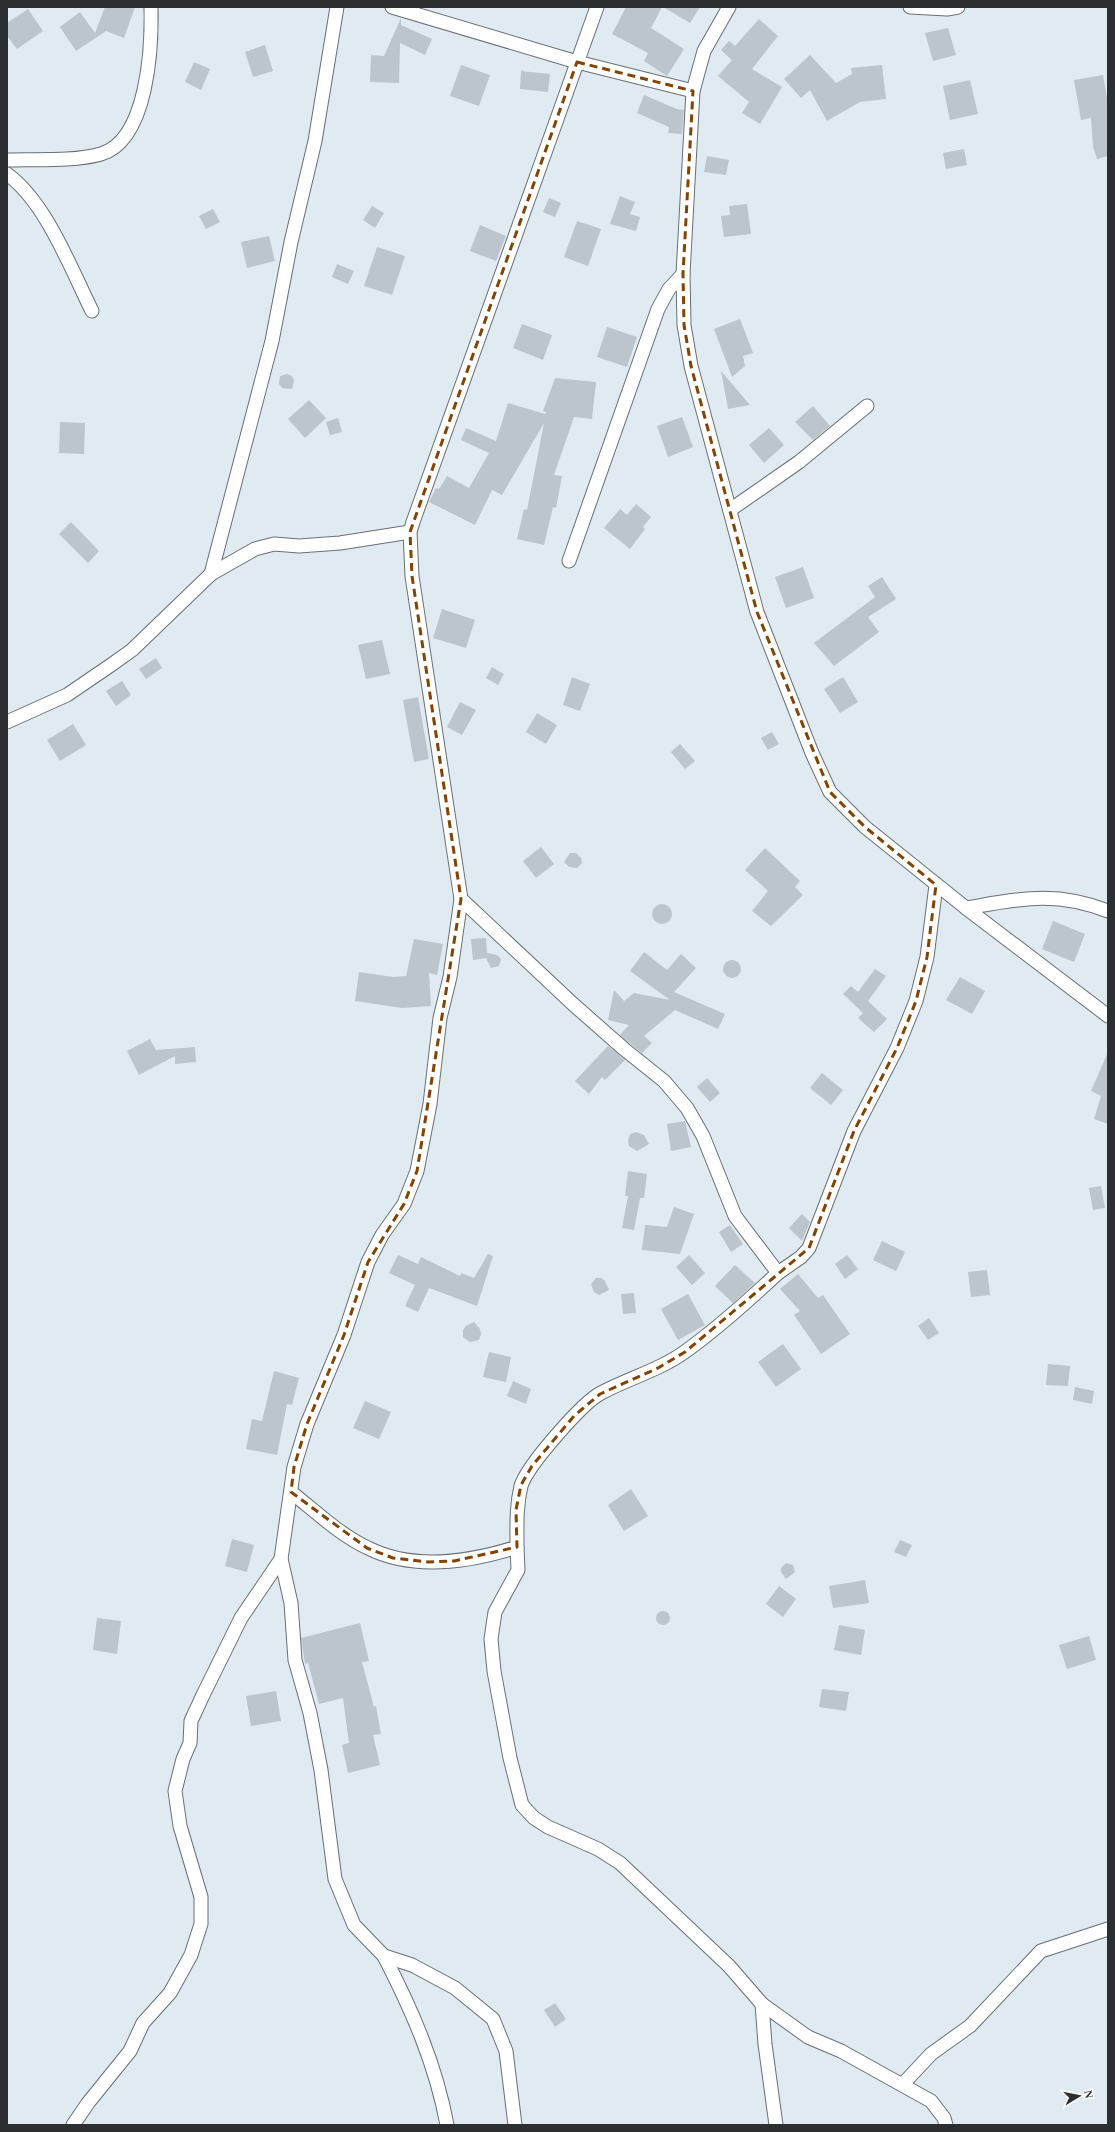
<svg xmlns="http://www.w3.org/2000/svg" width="1115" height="2132" viewBox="0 0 1115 2132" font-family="Georgia,serif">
<rect width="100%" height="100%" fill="#e0eaf1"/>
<g fill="#bcc5cb">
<path d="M 105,7 L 135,7 L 124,38 L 106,31 L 76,51 L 60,27 L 80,12 L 95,33 Z"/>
<path d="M 626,7 L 662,7 L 651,28 L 684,49 L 667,76 L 644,61 L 648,53 L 612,34 Z"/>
<path d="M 663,7 L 700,7 L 690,23 Z"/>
<path d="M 28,9 L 43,31 L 17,49 L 7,36 L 7,23 Z"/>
<path d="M 401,18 L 401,25 L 432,39 L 425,55 L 400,43 L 399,83 L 370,82 L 371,55 L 384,56 Z"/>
<path d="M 759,19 L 778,36 L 752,69 L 782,87 L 760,124 L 742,113 L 749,102 L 718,76 L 732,60 L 721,50 L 729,41 L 735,46 Z"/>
<path d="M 948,28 L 956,55 L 933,61 L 925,33 Z"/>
<path d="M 265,45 L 273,71 L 253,77 L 245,52 Z"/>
<path d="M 810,55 L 836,83 L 852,74 L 851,68 L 882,65 L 886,99 L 860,102 L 827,121 L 810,90 L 801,98 L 784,79 Z"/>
<path d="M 194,62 L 210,69 L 201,90 L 185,82 Z"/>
<path d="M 461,65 L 490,75 L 479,106 L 450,96 Z"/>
<path d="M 521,71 L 550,74 L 548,92 L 520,89 Z"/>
<path d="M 1103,75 L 1108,104 L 1108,156 L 1097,159 L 1093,147 L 1091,118 L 1081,120 L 1074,80 Z"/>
<path d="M 970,80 L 978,114 L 950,120 L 943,86 Z"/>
<path d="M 644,95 L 677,109 L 684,110 L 682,134 L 668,133 L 669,127 L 637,113 Z"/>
<path d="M 964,149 L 967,165 L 946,169 L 943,153 Z"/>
<path d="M 707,156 L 729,160 L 726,175 L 704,172 Z"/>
<path d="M 620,196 L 635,202 L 630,214 L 640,217 L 636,231 L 610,224 Z"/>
<path d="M 549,198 L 561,203 L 555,217 L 543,212 Z"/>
<path d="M 747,204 L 751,234 L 724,237 L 721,216 L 730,215 L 729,206 Z"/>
<path d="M 372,206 L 384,213 L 375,228 L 363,220 Z"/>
<path d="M 213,209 L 220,222 L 206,229 L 199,216 Z"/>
<path d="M 577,221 L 601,229 L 588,266 L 564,257 Z"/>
<path d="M 480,225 L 506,236 L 496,261 L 470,251 Z"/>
<path d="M 269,236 L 275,261 L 247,268 L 241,242 Z"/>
<path d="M 377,247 L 405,256 L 392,295 L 364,286 Z"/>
<path d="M 337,264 L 354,271 L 348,284 L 332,277 Z"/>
<path d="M 740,319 L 753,353 L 743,356 L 745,366 L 732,377 L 714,329 Z"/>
<path d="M 522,324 L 552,335 L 543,360 L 513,348 Z"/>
<path d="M 607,327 L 637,337 L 627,367 L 597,357 Z"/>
<path d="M 721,371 L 750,405 L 728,409 Z"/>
<path d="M 287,374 L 292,376 L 294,380 L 292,389 L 282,388 L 279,384 L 280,376 Z"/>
<path d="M 555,378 L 596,382 L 592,419 L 574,417 L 554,475 L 562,476 L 556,508 L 553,507 L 544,545 L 517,539 L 524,509 L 527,510 L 544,423 L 502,495 L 492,490 L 475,525 L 429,502 L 436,488 L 439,489 L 447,476 L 469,488 L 489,453 L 461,440 L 466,428 L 496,441 L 508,403 L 545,414 L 546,412 L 543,411 Z"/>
<path d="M 309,400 L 326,418 L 305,438 L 288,419 Z"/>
<path d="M 813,406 L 830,426 L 813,440 L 795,422 Z"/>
<path d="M 682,417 L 693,447 L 668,457 L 657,426 Z"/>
<path d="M 338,418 L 342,432 L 330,435 L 326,422 Z"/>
<path d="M 60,422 L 85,423 L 84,454 L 59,453 Z"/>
<path d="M 769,428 L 784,445 L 764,463 L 749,445 Z"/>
<path d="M 636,504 L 651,517 L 643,527 L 645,529 L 630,549 L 604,528 L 620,509 L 627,515 Z"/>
<path d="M 71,522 L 99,551 L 88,563 L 59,534 Z"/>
<path d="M 803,567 L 814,598 L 786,608 L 775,577 Z"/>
<path d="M 882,577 L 896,599 L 868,617 L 879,632 L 834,666 L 814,643 L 875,597 L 868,586 Z"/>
<path d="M 442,609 L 475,620 L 466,648 L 433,638 Z"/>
<path d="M 382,640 L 390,674 L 366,679 L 358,645 Z"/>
<path d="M 156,658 L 162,668 L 146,679 L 139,669 Z"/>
<path d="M 492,667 L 504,674 L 498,685 L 486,678 Z"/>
<path d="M 572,677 L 590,684 L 580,711 L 563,705 Z"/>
<path d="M 843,677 L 858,702 L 840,713 L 824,689 Z"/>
<path d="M 122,681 L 131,695 L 116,706 L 106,691 Z"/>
<path d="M 418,697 L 429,759 L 414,762 L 403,700 Z"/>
<path d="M 460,702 L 476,710 L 462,735 L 447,727 Z"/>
<path d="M 537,713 L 557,725 L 546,744 L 526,732 Z"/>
<path d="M 73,724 L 86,745 L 60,761 L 47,740 Z"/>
<path d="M 772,732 L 779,744 L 768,750 L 761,738 Z"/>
<path d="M 680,744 L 695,761 L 685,769 L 671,752 Z"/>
<path d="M 541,847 L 554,864 L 536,878 L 523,861 Z"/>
<path d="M 765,848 L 800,881 L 795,887 L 803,895 L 771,926 L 752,911 L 768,891 L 745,870 Z"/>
<path d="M 570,853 L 576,853 L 581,858 L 582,863 L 577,868 L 569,867 L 564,862 Z"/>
<circle cx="662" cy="914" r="10"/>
<path d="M 1053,921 L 1085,934 L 1074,962 L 1042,949 Z"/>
<path d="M 486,938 L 487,953 L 497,955 L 501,959 L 499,966 L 491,968 L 486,958 L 473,960 L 471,939 Z"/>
<path d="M 414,939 L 443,944 L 437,975 L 429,973 L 431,1006 L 402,1008 L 355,1001 L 359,972 L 393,977 L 406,976 Z"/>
<path d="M 644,952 L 667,970 L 681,954 L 696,968 L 674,992 L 725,1014 L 718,1029 L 675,1010 L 644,1036 L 652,1043 L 642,1053 L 620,1035 L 629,1025 L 608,1020 L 614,990 L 624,1001 L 634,993 L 670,1000 L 630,971 Z"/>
<circle cx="732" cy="969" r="9"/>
<path d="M 875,969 L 886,976 L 868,1001 L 887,1019 L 874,1032 L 858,1018 L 863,1013 L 843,994 L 851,986 L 858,992 Z"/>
<path d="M 960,977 L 985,991 L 972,1014 L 946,1000 Z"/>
<path d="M 150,1039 L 156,1050 L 195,1047 L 196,1062 L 175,1064 L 175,1056 L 139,1075 L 127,1051 Z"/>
<path d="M 608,1046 L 625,1060 L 605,1080 L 602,1077 L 589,1094 L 575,1081 Z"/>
<path d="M 1108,1052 L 1108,1124 L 1094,1119 L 1101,1096 L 1091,1091 Z"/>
<path d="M 822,1073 L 843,1090 L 831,1105 L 810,1088 Z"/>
<path d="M 707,1078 L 720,1093 L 710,1102 L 697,1087 Z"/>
<path d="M 685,1121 L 691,1147 L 671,1151 L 667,1124 Z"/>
<path d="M 636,1132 L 644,1135 L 649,1144 L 637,1151 L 629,1146 L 628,1140 L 630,1134 Z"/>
<path d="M 628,1171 L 647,1174 L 644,1198 L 640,1198 L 634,1230 L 622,1228 L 628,1196 L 625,1196 Z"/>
<path d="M 1101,1186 L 1105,1208 L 1093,1210 L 1089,1188 Z"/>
<path d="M 674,1207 L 694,1214 L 680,1254 L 642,1250 L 645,1225 L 667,1227 Z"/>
<path d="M 802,1214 L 810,1222 L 802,1241 L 789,1228 Z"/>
<path d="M 730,1225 L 743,1244 L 731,1252 L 719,1232 Z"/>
<path d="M 882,1241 L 905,1252 L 896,1271 L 873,1260 Z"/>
<path d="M 488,1254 L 493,1256 L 477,1306 L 429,1288 L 418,1312 L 405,1306 L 415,1285 L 389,1273 L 398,1255 L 418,1264 L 421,1257 L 460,1276 L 461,1273 L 474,1278 Z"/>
<path d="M 689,1255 L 705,1273 L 692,1285 L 676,1267 Z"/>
<path d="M 847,1255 L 858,1269 L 845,1279 L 835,1264 Z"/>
<path d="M 735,1265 L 755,1283 L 733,1303 L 715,1286 Z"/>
<path d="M 987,1270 L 990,1295 L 971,1297 L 968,1272 Z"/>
<path d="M 798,1274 L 818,1298 L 823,1295 L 850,1334 L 821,1354 L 794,1315 L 800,1311 L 780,1289 Z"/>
<path d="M 596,1278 L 601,1278 L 605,1281 L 609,1290 L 599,1295 L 594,1292 L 591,1284 Z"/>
<path d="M 634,1293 L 636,1313 L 623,1314 L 621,1294 Z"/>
<path d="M 688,1294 L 705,1325 L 678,1340 L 661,1309 Z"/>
<path d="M 929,1318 L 939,1333 L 928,1340 L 918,1326 Z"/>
<path d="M 474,1322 L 480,1329 L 481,1334 L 479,1340 L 470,1342 L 463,1337 L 463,1330 L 466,1326 Z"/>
<path d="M 783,1344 L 801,1369 L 776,1387 L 758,1362 Z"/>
<path d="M 489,1352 L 511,1357 L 506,1382 L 483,1377 Z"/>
<path d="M 1048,1364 L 1070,1366 L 1068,1386 L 1046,1385 Z"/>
<path d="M 274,1371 L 299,1378 L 292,1405 L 287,1404 L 277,1455 L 246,1449 L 252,1419 L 262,1421 Z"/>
<path d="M 513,1381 L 531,1389 L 526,1404 L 507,1396 Z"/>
<path d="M 1075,1387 L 1094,1391 L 1092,1404 L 1073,1400 Z"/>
<path d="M 365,1401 L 391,1412 L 379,1439 L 353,1428 Z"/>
<path d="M 631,1489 L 648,1516 L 624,1531 L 608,1505 Z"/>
<path d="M 232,1539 L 254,1545 L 247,1572 L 225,1566 Z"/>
<path d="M 900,1540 L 912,1545 L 906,1557 L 894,1552 Z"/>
<path d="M 786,1563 L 793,1565 L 795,1572 L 786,1579 L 781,1572 L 781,1568 Z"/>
<path d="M 865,1580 L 869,1603 L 833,1608 L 829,1586 Z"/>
<path d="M 779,1586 L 796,1599 L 783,1617 L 766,1604 Z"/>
<circle cx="663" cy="1618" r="7"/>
<path d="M 97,1618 L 121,1621 L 117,1654 L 93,1650 Z"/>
<path d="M 360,1623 L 369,1661 L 362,1662 L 374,1707 L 376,1706 L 381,1734 L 373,1735 L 380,1765 L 348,1773 L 342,1745 L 349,1743 L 343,1698 L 319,1704 L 308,1663 L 305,1664 L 301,1638 Z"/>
<path d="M 839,1625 L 865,1630 L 861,1655 L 834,1650 Z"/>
<path d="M 1089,1636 L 1096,1660 L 1067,1669 L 1059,1645 Z"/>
<path d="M 822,1689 L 849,1692 L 846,1711 L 819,1707 Z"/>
<path d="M 276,1691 L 281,1721 L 251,1726 L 246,1696 Z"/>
<path d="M 555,2003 L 566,2019 L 555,2027 L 544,2010 Z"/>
</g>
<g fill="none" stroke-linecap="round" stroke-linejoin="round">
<g stroke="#687076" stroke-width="15">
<g id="minor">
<path d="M 392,7 L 577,62 L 693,91"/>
<path d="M 729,7 L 704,51 L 693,91 L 683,274 L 684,325 L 691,366 L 757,612 L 812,753 L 830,792 L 865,827 L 966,908 L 1108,1016"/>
<path d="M 910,7 L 947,9 L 958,7"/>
<path d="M 7,160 C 37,159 72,162 101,154 C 148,140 152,47 151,7"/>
<path d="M 7,174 C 46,202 71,269 92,311"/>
<path d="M 730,510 L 799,462 L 867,406"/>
<path d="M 569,561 L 658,309 L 669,289 L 683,274"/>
<path d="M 211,574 L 272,341 L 291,242 L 315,141 L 337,7"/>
<path d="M 7,722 L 67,695 L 111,665 L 132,650 L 211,574 L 255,549 L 274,544 L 299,546 L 340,543 L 410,532"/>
<path d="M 461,899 L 450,977 L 440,1018 L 430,1104 L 417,1171 L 404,1204 L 382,1235 L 368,1262 L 344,1335 L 307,1424 L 294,1467 L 281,1559 L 291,1603 L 295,1660 L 310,1713 L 321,1770 L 335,1879 L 354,1925 L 384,1956 L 412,1965 L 455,1988 L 493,2019 L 506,2051 L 515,2125"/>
<path d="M 966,908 C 1019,899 1055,890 1108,911"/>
<path d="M 778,1273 L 801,1257 L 809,1248 L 854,1131 L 897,1048 L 916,1001 L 927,957 L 936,885"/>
<path d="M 291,1492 C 315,1511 340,1535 368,1548 C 414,1571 470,1562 517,1547 C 517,1526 516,1507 521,1486 C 527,1466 582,1403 601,1393 C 629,1378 660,1370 686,1351 C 718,1328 749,1300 778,1273 L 735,1216 L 703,1136 L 687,1108 L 664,1081 L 624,1049 L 574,1005 L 461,899 L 412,576 L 410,532 L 413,522 L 597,7"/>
<path d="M 517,1547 L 518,1570 L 495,1612 L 491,1639 L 494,1671 L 510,1758 L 522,1805 L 534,1818 L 548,1827 L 598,1849 L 620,1863 L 729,1966 L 762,2004 L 808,2037 L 841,2051 L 931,2101 L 944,2118 L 946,2125"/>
<path d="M 384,1956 C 412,2010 436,2065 447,2125"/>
<path d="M 762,2004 L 765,2044 L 776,2125"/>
<path d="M 903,2084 L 931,2054 L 970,2026 L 1041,1951 L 1108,1929"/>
<path d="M 73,2125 L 88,2103 L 130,2051 L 143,2023 L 170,1993 L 191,1955 L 201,1924 L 201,1897 L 180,1826 L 175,1791 L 183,1759 L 190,1743 L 191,1721 L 203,1695 L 241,1618 L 281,1559"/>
</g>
</g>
<use href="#minor" stroke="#fff" stroke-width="13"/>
</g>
<path fill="none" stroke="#824305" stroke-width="3" stroke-dasharray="8 5" stroke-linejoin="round" d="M 577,62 L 693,91 L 683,274 L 684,325 L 691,366 L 757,612 L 830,792 L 865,827 L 936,885 L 927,957 L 916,1001 L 897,1048 L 854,1131 L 809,1248 L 685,1352 L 658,1368 L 600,1394 L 574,1416 L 532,1466 L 521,1485 L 516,1510 L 517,1547 L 454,1561 L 428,1562 L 393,1558 L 367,1548 L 291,1492 L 294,1467 L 307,1424 L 344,1335 L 368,1262 L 404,1204 L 417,1171 L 461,899 L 412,576 L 410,532 Z"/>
<rect width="1115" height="2132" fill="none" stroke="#2b2f32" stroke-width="16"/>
<g transform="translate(1079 2096) rotate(80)" stroke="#ffffff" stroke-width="3" paint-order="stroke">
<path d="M0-3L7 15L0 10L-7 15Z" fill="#2b2f32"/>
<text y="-6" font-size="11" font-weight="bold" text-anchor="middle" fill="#2b2f32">N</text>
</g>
</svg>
